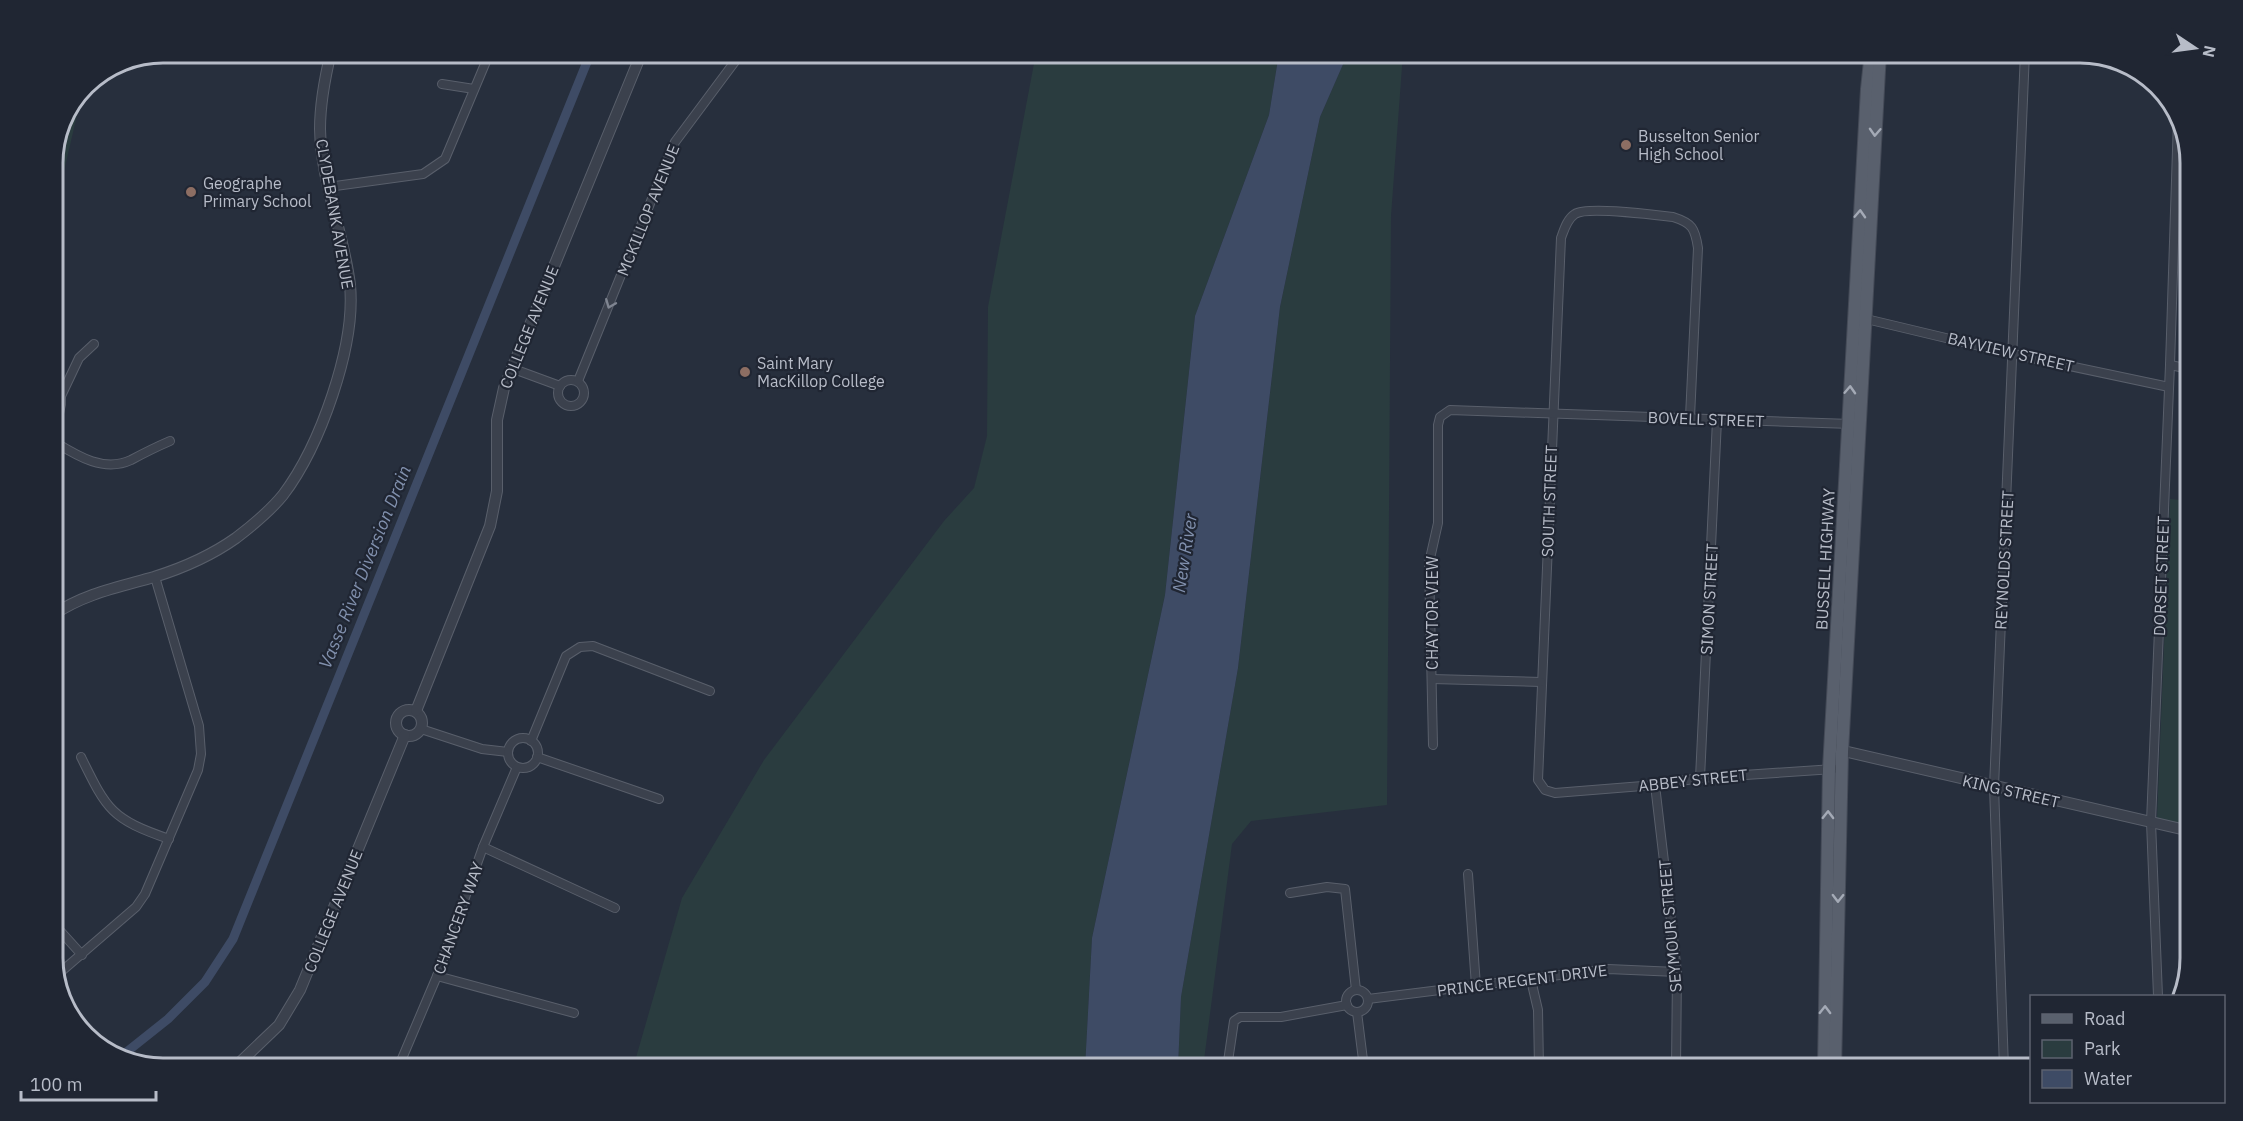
<svg xmlns="http://www.w3.org/2000/svg" width="2243" height="1121" viewBox="0 0 2243 1121" font-family="'IBM Plex Sans',sans-serif">
<rect width="100%" height="100%" fill="#272f3d"/>
<g fill="#2a3c3f">
<path d="M 1036,53 L 1279,53 L 1269,115 L 1195,316 L 1165,595 L 1092,938 L 1085,1068 L 633,1068 L 682,898 L 764,760 L 944,521 L 974,488 L 987,436 L 988,307 Z"/>
<path d="M 1348,53 L 1403,53 L 1391,216 L 1387,805 L 1251,821 L 1232,844 L 1203,1068 L 1178,1068 L 1181,997 L 1238,668 L 1280,307 L 1320,117 Z"/>
<path d="M 83,89 L 53,219 L 53,156 Z"/>
<path d="M 2170,499 L 2190,501 L 2190,826 L 2157,818 Z"/>
</g>
<path fill="#3e4b65" d="M 1279,53 L 1348,53 L 1320,117 L 1280,307 L 1238,668 L 1181,997 L 1178,1068 L 1085,1068 L 1092,938 L 1165,595 L 1195,316 L 1269,115 Z"/>
<g fill="none" stroke-linecap="round" stroke-linejoin="round">
<path stroke="#3e4b65" stroke-width="9" d="M 119,1058 L 168,1019 L 205,982 L 233,939 L 591,52"/>
<g stroke="#595f6b" stroke-width="10">
<g id="minor">
<path d="M 442,84 L 474,89"/>
<path d="M 328,187 L 423,174 L 445,159 L 490,52"/>
<path d="M 1862,318 L 2013,354 L 2169,387"/>
<path d="M 2170,365 L 2190,369"/>
<path d="M 511,368 L 560,386"/>
<circle cx="571" cy="393" r="13"/>
<path d="M 578,381 L 675,142 L 742,52"/>
<path d="M 53,392 L 61,396 C 62,408 58,417 53,428"/>
<path d="M 61,396 L 79,358 L 94,344"/>
<path d="M 1690,417 L 1698,248 C 1695,228 1692,223 1673,217 C 1655,215 1587,206 1575,214 C 1567,219 1564,230 1561,238 L 1538,780 L 1545,790 L 1555,793 L 1655,785 L 1700,778 L 1834,769"/>
<path d="M 53,441 C 76,455 103,473 131,460 C 144,453 156,447 170,441"/>
<path d="M 1432,679 L 1541,682"/>
<path d="M 421,729 L 482,749 L 508,752"/>
<circle cx="523" cy="753" r="15"/>
<path d="M 531,741 L 566,656 L 580,647 L 593,646 L 710,691"/>
<path d="M 1433,745 L 1429,563 L 1438,523 L 1438,425 L 1440,417 L 1450,410 L 1851,424"/>
<path d="M 81,757 C 107,810 111,819 169,839"/>
<path d="M 537,757 L 659,799"/>
<path d="M 1700,778 L 1717,420"/>
<path d="M 1655,785 L 1677,972 L 1676,1068"/>
<path d="M 483,847 L 615,908"/>
<path d="M 1468,874 L 1476,986"/>
<path d="M 1290,893 L 1327,887 L 1345,889 L 1356,990"/>
<path d="M 53,923 L 82,955"/>
<path d="M 56,976 L 136,907 L 145,894 L 198,770 L 201,754 L 199,726 L 155,577"/>
<path d="M 437,976 L 574,1013"/>
<path d="M 1531,980 L 1538,1010 L 1539,1068"/>
<circle cx="1357" cy="1001" r="11"/>
<path d="M 2158,996 L 2151,822 L 2170,365 L 2178,119"/>
<path d="M 1368,999 L 1608,969 L 1677,972"/>
<path d="M 1357,1012 L 1364,1068"/>
<path d="M 398,1068 L 437,976 L 483,847 L 517,767"/>
<path d="M 1227,1068 L 1234,1021 L 1240,1017 L 1281,1017 L 1347,1005"/>
<path d="M 2004,1068 L 1994,787 L 2025,52"/>
</g>
</g>
<g stroke="#595f6b" stroke-width="12">
<g id="tertiary">
<path d="M 53,615 C 83,594 119,587 154,577 C 183,568 212,555 236,538 C 253,525 270,511 283,495 C 320,446 356,346 350,285 C 344,233 321,182 320,129 C 320,103 325,77 331,52"/>
<circle cx="409" cy="723" r="13"/>
<path d="M 416,711 L 490,526 L 497,491 L 497,420 L 504,388 L 642,52"/>
<path d="M 1835,749 L 2190,831"/>
<path d="M 234,1068 L 279,1025 L 300,990 L 405,735"/>
</g>
</g>
<g stroke="#444a57" stroke-width="14">
<g id="primary">
<path d="M 1824,1068 L 1829,769 L 1867,89 L 1871,52"/>
<path d="M 1835,1068 L 1842,752 L 1880,52"/>
</g>
</g>
<use href="#minor" stroke="#3b414d" stroke-width="8"/>
<use href="#tertiary" stroke="#3b414d" stroke-width="10"/>
<use href="#primary" stroke="#59606d" stroke-width="12"/>
</g>
<defs><path id="oneway-chevron" d="M-2-3.5L2.5 0L-2 3.5" fill="none" stroke-width="1.6" stroke-linecap="round" stroke-linejoin="round" transform="scale(1.5)"/></defs>
<g stroke="#a4aab6">
<use href="#oneway-chevron" transform="translate(1875 132) rotate(93)"/>
<use href="#oneway-chevron" transform="translate(1860 214) rotate(-87)"/>
<use href="#oneway-chevron" transform="translate(1850 390) rotate(-87)"/>
<use href="#oneway-chevron" transform="translate(1828 815) rotate(-89)"/>
<use href="#oneway-chevron" transform="translate(1838 898) rotate(91)"/>
<use href="#oneway-chevron" transform="translate(1825 1010) rotate(-89)"/>
</g>
<use stroke="#7f8591" href="#oneway-chevron" transform="translate(610 304) rotate(112)"/>
<g fill="#8d6e63" stroke="#202633" stroke-width="2">
<circle cx="1626" cy="145" r="6"/>
<circle cx="191" cy="192" r="6"/>
<circle cx="745" cy="372" r="6"/>
</g>
<g text-anchor="middle" stroke-width="4.5" stroke-linejoin="round" paint-order="stroke">
<g font-size="16" fill="#b7bcc8" stroke="#202633" text-anchor="start">
<text x="1638" y="142">Busselton Senior<tspan x="1638" dy="18">High School</tspan></text>
<text x="203" y="189">Geographe<tspan x="203" dy="18">Primary School</tspan></text>
<text x="757" y="369">Saint Mary<tspan x="757" dy="18">MacKillop College</tspan></text>
</g>
<g font-size="16" fill="#b7bcc8" stroke="#202633">
<text transform="translate(648 210) rotate(-68)" y="6">MCKILLOP AVENUE</text>
<text transform="translate(335 214) rotate(80)" y="6">CLYDEBANK AVENUE</text>
<text transform="translate(529 327) rotate(-68)" y="6">COLLEGE AVENUE</text>
<text transform="translate(2011 352) rotate(13)" y="6">BAYVIEW STREET</text>
<text transform="translate(1706 419) rotate(2)" y="6">BOVELL STREET</text>
<text transform="translate(1549 501) rotate(-88)" y="6">SOUTH STREET</text>
<text transform="translate(1825 559) rotate(-87)" y="6">BUSSELL HIGHWAY</text>
<text transform="translate(2004 560) rotate(-87)" y="6">REYNOLDS STREET</text>
<text transform="translate(2161 576) rotate(-88)" y="6">DORSET STREET</text>
<text transform="translate(1709 599) rotate(-87)" y="6">SIMON STREET</text>
<text transform="translate(1432 613) rotate(-90)" y="6">CHAYTOR VIEW</text>
<text transform="translate(1693 780) rotate(-6)" y="6">ABBEY STREET</text>
<text transform="translate(2011 791) rotate(13)" y="6">KING STREET</text>
<text transform="translate(333 911) rotate(-68)" y="6">COLLEGE AVENUE</text>
<text transform="translate(458 918) rotate(-70)" y="6">CHANCERY WAY</text>
<text transform="translate(1670 926) rotate(-95)" y="6">SEYMOUR STREET</text>
<text transform="translate(1522 980) rotate(-7)" y="6">PRINCE REGENT DRIVE</text>
</g>
<g font-size="18" font-style="italic" fill="#8190ad" stroke="#202633">
<text transform="translate(1185 553) rotate(-81)" y="6">New River</text>
<text transform="translate(365 567) rotate(-68)" y="6">Vasse River Diversion Drain</text>
</g>
</g>
<path d="M0 0H2243V1121H0ZM163 63H2080A100 100 0 0 1 2180 163V958A100 100 0 0 1 2080 1058H163A100 100 0 0 1 63 958V163A100 100 0 0 1 163 63Z" fill="#202633" fill-rule="evenodd"/>
<path fill="none" stroke="#b7bcc8" stroke-width="3" d="M163 63H2080A100 100 0 0 1 2180 163V958A100 100 0 0 1 2080 1058H163A100 100 0 0 1 63 958V163A100 100 0 0 1 163 63Z"/>
<rect x="2030" y="995" width="195" height="108" fill="#202633" stroke="#5c626f" stroke-width="1.5"/>
<rect x="2042" y="1014" width="30" height="9" fill="#59606d" stroke="#5c626f" stroke-width="1.5"/>
<text x="2084" y="1025" font-size="18" fill="#b7bcc8">Road</text>
<rect x="2042" y="1040" width="30" height="18" fill="#2a3c3f" stroke="#5c626f" stroke-width="1.5"/>
<text x="2084" y="1055" font-size="18" fill="#b7bcc8">Park</text>
<rect x="2042" y="1070" width="30" height="18" fill="#3e4b65" stroke="#5c626f" stroke-width="1.5"/>
<text x="2084" y="1085" font-size="18" fill="#b7bcc8">Water</text>
<g transform="translate(2195 48) rotate(103)" stroke="#202633" stroke-width="4.5" paint-order="stroke">
<path d="M0-4.5L10 22L0 15L-10 22Z" fill="#b7bcc8"/>
<text y="-9" font-size="16" font-weight="bold" text-anchor="middle" fill="#b7bcc8">N</text>
</g>
<path d="M21 1091v9h135v-9" fill="none" stroke="#b7bcc8" stroke-width="3"/>
<text x="30" y="1091" font-size="18" fill="#b7bcc8" stroke="#202633" stroke-width="4.5" paint-order="stroke">100 m</text>
</svg>
